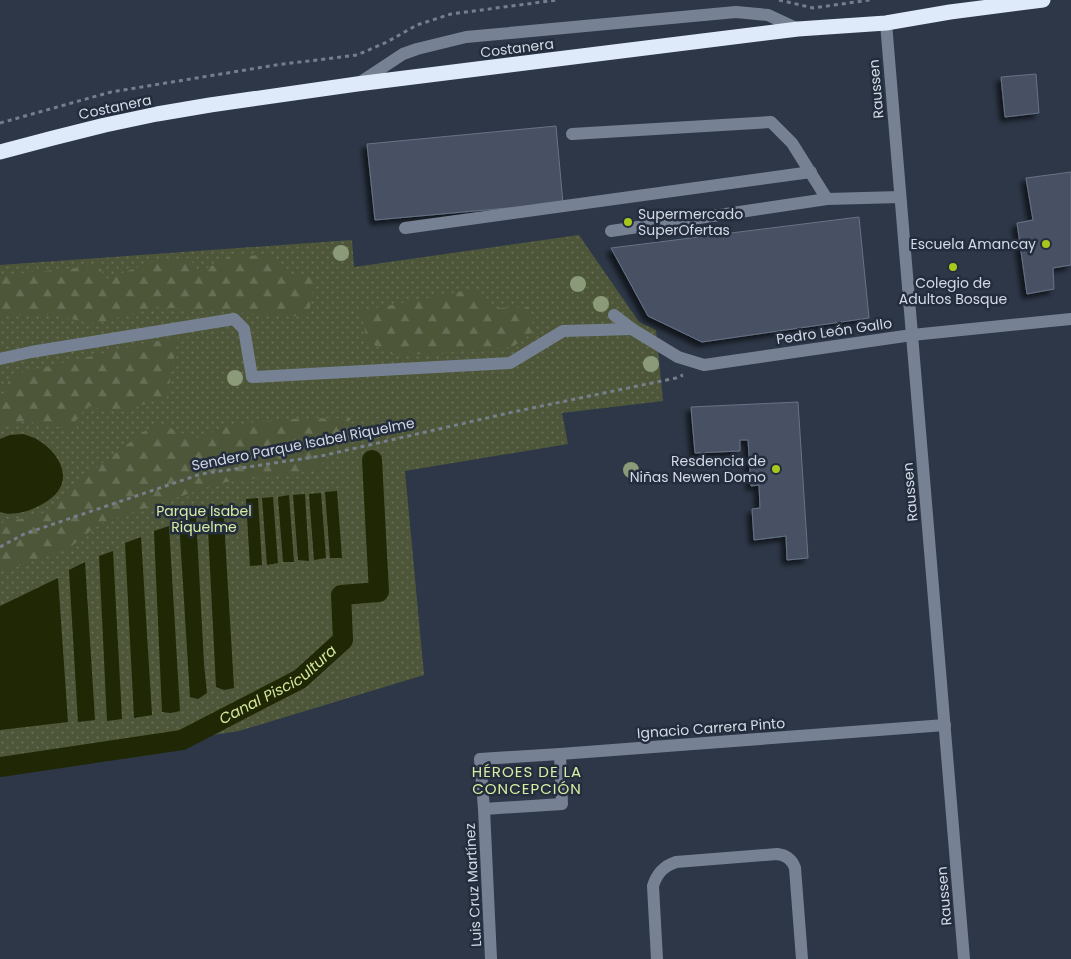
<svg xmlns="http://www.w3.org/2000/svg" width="1071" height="959" viewBox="0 0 1071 959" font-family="Poppins,sans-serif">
<defs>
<pattern id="grass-dots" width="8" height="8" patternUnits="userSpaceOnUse" patternTransform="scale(1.25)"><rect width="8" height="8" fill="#4e5639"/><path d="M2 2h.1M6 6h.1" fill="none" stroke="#676e56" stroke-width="1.8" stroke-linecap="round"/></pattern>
<pattern id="forest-firs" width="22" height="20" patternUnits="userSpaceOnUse" patternTransform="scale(1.25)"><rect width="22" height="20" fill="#4e5639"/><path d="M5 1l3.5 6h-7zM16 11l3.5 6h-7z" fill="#676e56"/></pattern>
<filter id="shadow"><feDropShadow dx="-4.5" dy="4.5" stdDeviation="2.5" flood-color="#0009"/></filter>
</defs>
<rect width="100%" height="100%" fill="#2d3747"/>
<path fill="url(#grass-dots)" d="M 579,235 L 639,322 L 656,330 L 663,401 L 562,413 L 568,444 L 405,471 L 424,675 L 239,731 L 0,767 L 0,265 L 352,240 L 354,267 Z"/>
<g fill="url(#forest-firs)">
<path d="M 271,255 L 289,275 L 316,277 L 308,317 L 155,307 L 95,324 L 53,315 L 0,315 L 0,275 L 99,266 L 106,279 L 155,261 L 189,258 L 200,272 L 231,256 Z"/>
<path d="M 473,289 L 496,308 L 529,307 L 534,330 L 513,347 L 427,354 L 393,355 L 367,341 L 361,311 Z"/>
<path d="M 178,336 L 167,397 L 120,412 L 88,406 L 69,429 L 23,421 L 0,430 L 0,403 L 11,375 Z"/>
<path d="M 351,418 L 318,470 L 220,483 L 99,524 L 68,549 L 0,572 L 0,521 L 3,523 L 42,514 L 71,487 L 157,422 L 194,439 L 231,425 L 286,419 Z"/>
</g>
<g fill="#202705">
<path d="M 23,434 C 28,436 34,437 38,440 C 53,449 70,469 60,488 C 52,504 17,519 0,512 L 0,439 L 10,435 Z"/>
<path d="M 337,491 L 342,558 L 330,558 L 325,492 Z"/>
<path d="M 321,493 L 326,558 L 314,560 L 309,494 Z"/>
<path d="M 305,494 L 309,561 L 298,560 L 293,495 Z"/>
<path d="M 289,495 L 294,562 L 283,562 L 278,497 Z"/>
<path d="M 273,497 L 278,563 L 267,565 L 262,498 Z"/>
<path d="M 258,498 L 262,565 L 250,566 L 246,499 Z"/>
<path d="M 223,504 L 234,688 L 224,690 L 216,687 L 207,509 Z"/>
<path d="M 196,515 L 204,664 L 207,693 L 198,699 L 190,697 L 179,520 Z"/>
<path d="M 169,526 L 180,711 L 171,713 L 162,712 L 154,531 Z"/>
<path d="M 141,537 L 152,715 L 134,718 L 125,543 Z"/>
<path d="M 113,551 L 122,719 L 107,721 L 99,556 Z"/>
<path d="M 85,562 L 95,720 L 78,722 L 69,570 Z"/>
<path d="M 58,578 L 68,722 L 0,730 L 0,606 Z"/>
</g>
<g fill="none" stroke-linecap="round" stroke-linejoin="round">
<path stroke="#202705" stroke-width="20" id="s1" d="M 0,767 L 182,740 L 300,679 L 343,640 L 341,595 L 379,592 L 372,460"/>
</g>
<g fill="#465163" stroke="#677386" filter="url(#shadow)">
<path d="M 1036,74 L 1039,113 L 1005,117 L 1001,77 Z"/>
<path d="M 556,126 L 563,203 L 375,220 L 367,144 Z"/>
<path d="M 1071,172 L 1071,265 L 1053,268 L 1054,289 L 1027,294 L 1017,223 L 1033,220 L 1026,178 Z"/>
<path d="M 859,217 L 869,318 L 702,342 L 648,316 L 611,248 Z"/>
<path d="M 798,402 L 808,558 L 787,560 L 786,536 L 754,540 L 752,509 L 760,508 L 759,485 L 751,486 L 748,440 L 740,440 L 740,451 L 695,453 L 691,407 Z"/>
</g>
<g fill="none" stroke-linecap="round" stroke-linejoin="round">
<g stroke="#757e8b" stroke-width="3" stroke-dasharray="4 4" stroke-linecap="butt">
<path d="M 779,0 L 813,8 L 870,0"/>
<path d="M 0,123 L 111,92 L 276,65 L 357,55 L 387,42 L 417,25 L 451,14 L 557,0"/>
<path d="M 0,547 L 24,534 L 201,474 L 321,456 L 513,412 L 676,378 L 683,375"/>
</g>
<g stroke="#768293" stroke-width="12">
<path d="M 886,23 L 964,959"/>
<path d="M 359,83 L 403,54 L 417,49 L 466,37 L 736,12 L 768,15 L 798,29"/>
<path d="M 572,134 L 771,122 L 792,143 L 827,199 L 900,197"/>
<path d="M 405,228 L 811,172"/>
<path d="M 611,231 L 827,199"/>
<path d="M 614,315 L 632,329 L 678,357 L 704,365 L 912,335 L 1071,319"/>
<path d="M 0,359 L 31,352 L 234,319 L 244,329 L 252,377 L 510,363 L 563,331 L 632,329"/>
<path d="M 484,809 L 562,804 L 560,754"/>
<path d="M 491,959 L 484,809 L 480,759 L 560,754 L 945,725"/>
<path d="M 657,959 L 653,886 C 657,873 664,866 676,862 L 777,854 C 786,855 792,859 795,868 L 802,959"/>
</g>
<path stroke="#dee9fa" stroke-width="15" d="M 0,152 L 53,138 L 105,125 L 157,114 L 210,105 L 357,84 L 798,29 L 886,23 L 950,12 L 1043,0"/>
</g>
<g fill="#8b9a79">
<circle cx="341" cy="253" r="8"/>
<circle cx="578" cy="284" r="8"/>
<circle cx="601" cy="304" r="8"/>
<circle cx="651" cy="364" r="8"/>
<circle cx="235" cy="378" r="8"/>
<circle cx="631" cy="470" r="8"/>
</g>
<g fill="#a8c71c" stroke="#232d3d" stroke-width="2">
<circle cx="628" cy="222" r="5"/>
<circle cx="1046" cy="244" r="5"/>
<circle cx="953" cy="267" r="5"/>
<circle cx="776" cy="469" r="5"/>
</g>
<g text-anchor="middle" stroke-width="5" stroke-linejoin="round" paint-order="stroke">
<g font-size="14" fill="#d3dae5" stroke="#232d3d">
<text transform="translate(517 48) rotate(-7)" y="5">Costanera</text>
<text transform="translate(876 89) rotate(-95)" y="5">Raussen</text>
<text transform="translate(115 107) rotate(-12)" y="5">Costanera</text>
<text transform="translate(834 331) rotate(-8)" y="5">Pedro León Gallo</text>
<text transform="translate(303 444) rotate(-11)" y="5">Sendero Parque Isabel Riquelme</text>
<text transform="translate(910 492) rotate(-95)" y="5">Raussen</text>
<text transform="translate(711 728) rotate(-4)" y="5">Ignacio Carrera Pinto</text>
<text transform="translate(473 885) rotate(-93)" y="5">Luis Cruz Martínez</text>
<text transform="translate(944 896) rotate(-95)" y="5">Raussen</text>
</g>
<g font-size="14" fill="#d3dae5" stroke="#232d3d" text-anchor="end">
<text x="638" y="219" text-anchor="start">Supermercado<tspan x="638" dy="16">SuperOfertas</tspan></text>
<text x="1036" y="249">Escuela Amancay</text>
<text x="953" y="288" text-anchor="middle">Colegio de<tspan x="953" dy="16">Adultos Bosque</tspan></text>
<text x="766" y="466">Resdencia de<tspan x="766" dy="16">Niñas Newen Domo</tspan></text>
</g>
<g font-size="14" fill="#d8eba2" stroke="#232d3d">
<text x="204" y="516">Parque Isabel<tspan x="204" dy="16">Riquelme</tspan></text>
</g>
<g font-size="15" font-style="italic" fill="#d1e59b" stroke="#232d3d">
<text dy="5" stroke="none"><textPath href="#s1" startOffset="295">Canal Piscicultura</textPath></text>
</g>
<g font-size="15" letter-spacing="1" fill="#d9eda2" stroke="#232d3d">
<text x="527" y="777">HÉROES DE LA<tspan x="527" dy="17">CONCEPCIÓN</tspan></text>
</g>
</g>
</svg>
